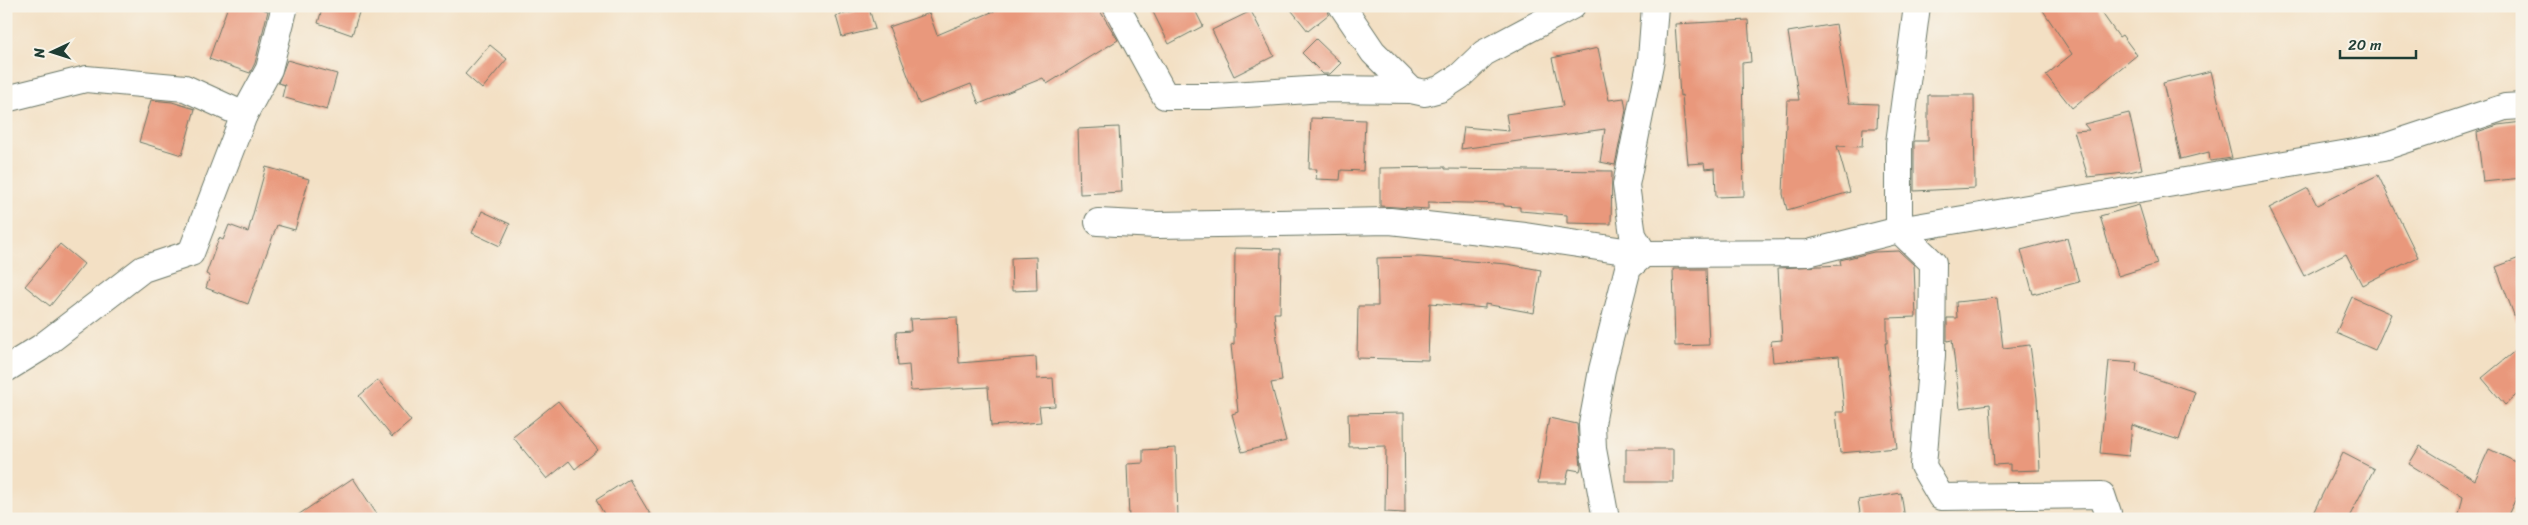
<svg xmlns="http://www.w3.org/2000/svg" width="2528" height="525" viewBox="0 0 2528 525" font-family="Sriracha,sans-serif">
<rect width="100%" height="100%" fill="#f7f3e8"/>
<filter id="ink" filterUnits="userSpaceOnUse"><feTurbulence type="fractalNoise" baseFrequency=".02" numOctaves="2"/><feDisplacementMap in="SourceGraphic" scale="10" xChannelSelector="R" yChannelSelector="G"/><feConvolveMatrix kernelMatrix="1 2 1 2 8 2 1 2 1" color-interpolation-filters="sRGB"/></filter>
<filter id="wash" filterUnits="userSpaceOnUse"><feTurbulence type="fractalNoise" baseFrequency=".0096" numOctaves="4" result="noise"/><feDisplacementMap in="SourceGraphic" scale="20" xChannelSelector="R" yChannelSelector="G"/><feGaussianBlur stdDeviation="1.12" result="paint"/><feColorMatrix in="noise" values="0 0 0 0 0 0 0 0 0 0 0 0 0 0 0 0 0 1.4 0 .05"/><feComposite in="paint" operator="in"/></filter>
<g filter="url(#wash)">
<rect width="100%" height="100%" fill="#f3e0c4"/>
<g id="blocks">
<g fill="#e9987b">
<path d="M 228,6 L 254,6 L 268,11 L 255,63 L 250,73 L 209,59 Z"/>
<path d="M 323,6 L 361,6 L 352,35 L 318,23 Z"/>
<path d="M 1006,6 L 1097,6 L 1118,40 L 1047,84 L 1043,78 L 979,104 L 971,84 L 919,104 L 889,27 L 929,13 L 937,35 Z"/>
<path d="M 1150,6 L 1193,6 L 1203,26 L 1169,44 Z"/>
<path d="M 1288,6 L 1327,6 L 1329,14 L 1308,31 Z"/>
<path d="M 2040,6 L 2097,6 L 2119,37 L 2122,35 L 2137,55 L 2072,108 L 2046,75 L 2072,54 Z"/>
<path d="M 869,8 L 875,29 L 842,37 L 836,16 Z"/>
<path d="M 1251,11 L 1274,56 L 1234,76 L 1212,30 Z"/>
<path d="M 1748,20 L 1751,62 L 1742,63 L 1744,196 L 1716,197 L 1715,168 L 1705,169 L 1704,163 L 1688,164 L 1682,95 L 1680,96 L 1675,24 Z"/>
<path d="M 1836,24 L 1849,103 L 1878,104 L 1877,128 L 1863,128 L 1862,147 L 1837,146 L 1850,192 L 1787,210 L 1783,194 L 1787,100 L 1799,100 L 1788,32 Z"/>
<path d="M 1316,39 L 1341,63 L 1330,74 L 1323,74 L 1302,53 Z"/>
<path d="M 490,45 L 507,59 L 482,89 L 465,74 Z"/>
<path d="M 1598,48 L 1609,100 L 1624,98 L 1626,110 L 1615,165 L 1600,162 L 1605,129 L 1461,149 L 1464,127 L 1509,131 L 1506,114 L 1563,106 L 1552,58 Z"/>
<path d="M 287,60 L 337,74 L 327,110 L 282,97 L 285,85 L 278,83 Z"/>
<path d="M 2211,71 L 2232,158 L 2210,161 L 2209,152 L 2181,159 L 2163,83 Z"/>
<path d="M 1928,95 L 1974,95 L 1975,188 L 1914,191 L 1914,141 L 1928,141 Z"/>
<path d="M 151,100 L 172,102 L 195,109 L 182,155 L 139,142 Z"/>
<path d="M 2129,113 L 2142,169 L 2125,173 L 2088,177 L 2074,131 L 2089,130 L 2084,124 Z"/>
<path d="M 1311,118 L 1365,120 L 1363,171 L 1341,170 L 1340,180 L 1316,179 L 1317,169 L 1309,169 Z"/>
<path d="M 2522,122 L 2522,178 L 2483,182 L 2477,132 L 2498,125 Z"/>
<path d="M 1119,127 L 1122,192 L 1080,194 L 1078,129 Z"/>
<path d="M 266,167 L 309,179 L 295,230 L 277,225 L 248,304 L 206,288 L 210,276 L 206,274 L 219,238 L 223,240 L 229,225 L 248,232 Z"/>
<path d="M 1445,167 L 1445,169 L 1612,171 L 1611,224 L 1567,223 L 1567,215 L 1520,211 L 1520,207 L 1504,206 L 1504,204 L 1428,202 L 1428,209 L 1380,206 L 1380,168 Z"/>
<path d="M 2378,175 L 2418,257 L 2362,285 L 2346,254 L 2304,276 L 2269,208 L 2308,188 L 2317,205 Z"/>
<path d="M 2139,205 L 2157,264 L 2118,276 L 2100,216 Z"/>
<path d="M 482,211 L 510,224 L 500,246 L 472,233 Z"/>
<path d="M 2067,238 L 2079,282 L 2033,294 L 2021,250 Z"/>
<path d="M 60,244 L 84,264 L 50,306 L 25,286 Z"/>
<path d="M 1235,248 L 1281,249 L 1280,313 L 1274,313 L 1282,381 L 1271,383 L 1286,441 L 1242,452 L 1232,414 L 1238,412 L 1231,345 L 1234,344 Z"/>
<path d="M 1899,251 L 1914,265 L 1916,317 L 1887,318 L 1887,343 L 1885,343 L 1897,448 L 1840,453 L 1836,412 L 1844,412 L 1839,356 L 1773,362 L 1771,341 L 1782,340 L 1778,268 L 1841,265 L 1840,260 L 1874,252 Z"/>
<path d="M 1036,257 L 1037,290 L 1012,291 L 1011,258 Z"/>
<path d="M 1420,257 L 1507,264 L 1541,270 L 1534,313 L 1485,304 L 1485,308 L 1430,303 L 1428,360 L 1357,358 L 1358,306 L 1378,306 L 1377,258 Z"/>
<path d="M 2522,257 L 2522,331 L 2520,331 L 2496,267 Z"/>
<path d="M 1673,269 L 1706,269 L 1709,345 L 1675,346 Z"/>
<path d="M 2352,297 L 2391,314 L 2375,350 L 2336,333 Z"/>
<path d="M 1997,298 L 2003,348 L 2030,345 L 2037,398 L 2040,470 L 2010,471 L 2010,464 L 1994,465 L 1990,404 L 1960,408 L 1952,340 L 1947,341 L 1947,318 L 1957,318 L 1956,302 Z"/>
<path d="M 957,317 L 959,363 L 1036,357 L 1037,379 L 1053,378 L 1055,406 L 1039,407 L 1041,422 L 991,426 L 988,387 L 911,391 L 909,365 L 898,366 L 896,332 L 911,331 L 910,319 Z"/>
<path d="M 2522,345 L 2522,390 L 2505,405 L 2482,378 Z"/>
<path d="M 2109,361 L 2137,363 L 2136,372 L 2195,392 L 2179,440 L 2132,425 L 2129,456 L 2100,453 Z"/>
<path d="M 378,380 L 411,421 L 392,437 L 359,396 Z"/>
<path d="M 558,401 L 598,450 L 575,469 L 569,461 L 547,479 L 513,437 Z"/>
<path d="M 1404,413 L 1405,513 L 1385,512 L 1386,446 L 1349,447 L 1348,414 Z"/>
<path d="M 1549,418 L 1577,424 L 1581,467 L 1580,471 L 1569,469 L 1566,483 L 1538,483 Z"/>
<path d="M 2420,446 L 2475,480 L 2489,449 L 2522,465 L 2522,486 L 2506,519 L 2458,519 L 2463,497 L 2409,464 Z"/>
<path d="M 1176,448 L 1178,519 L 1129,519 L 1127,464 L 1143,463 L 1143,450 Z"/>
<rect x="1626" y="449" width="47" height="33"/>
<path d="M 2343,453 L 2374,469 L 2348,519 L 2310,519 Z"/>
<path d="M 353,478 L 380,519 L 292,519 Z"/>
<path d="M 629,479 L 653,519 L 607,519 L 596,500 Z"/>
<path d="M 1901,493 L 1905,519 L 1861,519 L 1858,500 Z"/>
</g>
</g>
</g>
<g filter="url(#ink)">
<use href="#blocks" fill-opacity="0" stroke="#697666" stroke-width="1"/>
<g fill="none" stroke-linecap="round" stroke-linejoin="round">
<g stroke="#697666" stroke-width="28">
<g id="street">
<path d="M 1116,6 L 1165,96 L 1215,96 L 1324,89 L 1411,90 L 1425,93 L 1440,89 L 1460,76 L 1484,53 L 1572,6"/>
<path d="M 1342,6 L 1373,52 L 1411,90"/>
<path d="M 6,99 L 86,79 L 185,88 L 244,115 L 269,69 L 285,6"/>
<path d="M 1098,222 L 1157,225 L 1390,221 L 1525,236 L 1644,254 L 1808,253 L 1899,230 L 1899,143 L 1917,6"/>
<path d="M 6,369 L 40,348 L 143,269 L 191,253 L 244,115"/>
<path d="M 1606,519 L 1593,449 L 1592,424 L 1602,370 L 1628,268 L 1644,254 L 1633,235 L 1626,185 L 1651,59 L 1655,6"/>
<path d="M 2107,519 L 2108,513 L 2102,495 L 1941,497 L 1923,466 L 1932,355 L 1933,263 L 1899,230 L 2384,147 L 2505,107 L 2522,106"/>
</g>
</g>
<use href="#street" stroke="#fff" stroke-width="26"/>
</g>
</g>
<rect width="2528" height="525" fill="none" stroke="#f7f3e8" stroke-width="25"/>
<g transform="translate(52 52) rotate(266)" stroke="#f7f3e8" stroke-width="4" paint-order="stroke">
<path d="M0-4L9 19L0 12L-9 19Z" fill="#1f3d34"/>
<text y="-8" font-size="14" font-weight="bold" text-anchor="middle" fill="#1f3d34">N</text>
</g>
<path d="M2340 50v8h76v-8" fill="none" stroke="#1f3d34" stroke-width="2.5"/>
<text x="2348" y="50" font-size="15" fill="#1f3d34" stroke="#f7f3e8" stroke-width="4" paint-order="stroke">20 m</text>
</svg>
